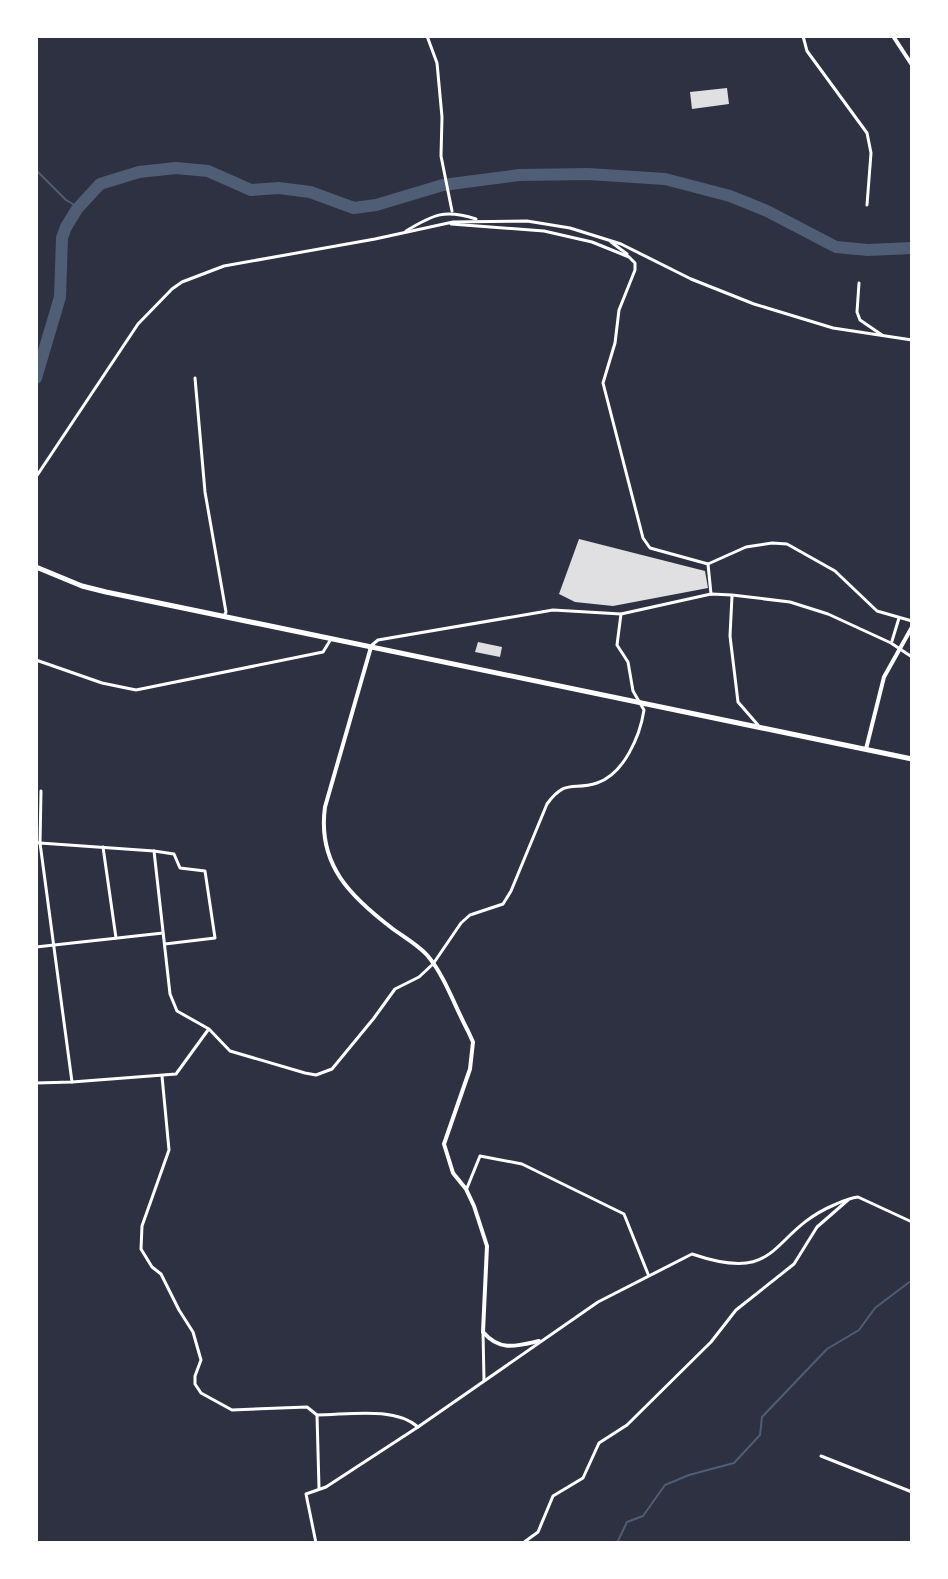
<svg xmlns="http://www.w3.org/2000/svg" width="948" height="1579" viewBox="0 0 948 1579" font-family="'Noto Serif',serif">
<rect width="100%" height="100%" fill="#2d3142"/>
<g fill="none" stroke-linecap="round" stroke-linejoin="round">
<g stroke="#4f5d75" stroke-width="2">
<path d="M 36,170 L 66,200 L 78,207"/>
<path d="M 617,1543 L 627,1522 L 643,1516 L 665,1485 L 689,1475 L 734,1463 L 760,1435 L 762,1417 L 827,1349 L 859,1330 L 875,1308 L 912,1280"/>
</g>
<path stroke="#4f5d75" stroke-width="12" d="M 36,378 L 60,297 L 62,238 L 66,227 L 77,209 L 100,184 L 139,172 L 176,168 L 208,171 L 251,190 L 279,188 L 310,192 L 354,208 L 376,205 L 443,185 L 519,175 L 588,174 L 665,179 L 730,196 L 767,211 L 836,247 L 868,250 L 912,248"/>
</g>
<g fill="#e0e0e3">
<path d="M 727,88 L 729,104 L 692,109 L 690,92 Z"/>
<path d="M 579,539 L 705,571 L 708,588 L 613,606 L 575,602 L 559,594 Z"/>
<path d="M 478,642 L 502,647 L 500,657 L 475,652 Z"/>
</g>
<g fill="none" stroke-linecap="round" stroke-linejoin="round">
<g stroke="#fff" stroke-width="3">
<path d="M 427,36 L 437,63 L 442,117 L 441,156 L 452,211"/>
<path d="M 803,36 L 807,51 L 867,133 L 871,153 L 867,205"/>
<path d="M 451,224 L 544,231 L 592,242 L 629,257 L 635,263 L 635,270 L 619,310 L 615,343 L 603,383 L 643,538 L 650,548 L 708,564 L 711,594"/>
<path d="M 406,231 C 434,214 445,209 476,219"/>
<path d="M 611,242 L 627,254"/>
<path d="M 859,283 L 857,312 L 860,320 L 882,335"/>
<path d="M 195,378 L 205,492 L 226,612 L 224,616"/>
<path d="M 36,477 L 138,324 L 172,289 L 182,282 L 224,266 L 375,239 L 453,222 L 527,221 L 570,228 L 621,244 L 691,279 L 754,304 L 833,328 L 912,340"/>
<path d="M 708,564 L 746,547 L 772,543 L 787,544 L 835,571 L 877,611 L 912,621"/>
<path d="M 732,596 L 730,636 L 738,702 L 758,725"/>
<path d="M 892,641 L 899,618"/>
<path d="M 372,645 L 378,640 L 553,610 L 621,614 L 711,594 L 732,595 L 790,602 L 828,614 L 891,643 L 912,657"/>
<path d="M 36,660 L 102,683 L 136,690 L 323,652 L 331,639"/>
<path d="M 36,842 L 40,843 L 41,791"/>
<path d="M 103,847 L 116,938"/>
<path d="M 154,851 L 174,854 L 180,868 L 205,871 L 215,938 L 165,944"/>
<path d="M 36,947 L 163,933"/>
<path d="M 162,1076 L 169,1150 L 142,1226 L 141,1249 L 152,1267 L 161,1274 L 179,1310 L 193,1332 L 201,1360 L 195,1376 L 195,1384 L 201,1393 L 232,1410 L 307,1407 L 317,1415 C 347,1415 394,1406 418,1427"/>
<path d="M 72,1082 L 176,1074 L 208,1030"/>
<path d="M 36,1083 L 72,1082 L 40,843 L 154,851 L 170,994 L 177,1011 L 209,1029 L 230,1051 L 305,1073 L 316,1075 L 332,1069 L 374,1018 L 395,989 L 419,977 L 433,964 L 461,923 L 470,915 L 503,904 L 511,891 L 547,804 C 566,778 573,791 597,783 C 624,774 640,736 644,710 L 633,691 L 628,662 L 617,645 L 621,614"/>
<path d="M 467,1188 L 480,1156 L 522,1164 L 624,1214 L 648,1274"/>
<path d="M 483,1332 L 484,1380"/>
<path d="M 317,1415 L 319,1488"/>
<path d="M 821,1456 L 912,1492"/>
<path d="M 316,1543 L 306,1494 L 326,1487 L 418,1427 L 598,1302 L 692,1254 C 783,1285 768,1233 834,1205 C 843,1201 849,1198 858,1197 L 912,1222"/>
<path d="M 523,1543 L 538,1532 L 553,1496 L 583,1478 L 599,1443 L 627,1425 L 711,1342 L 736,1310 L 794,1264 L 817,1227 L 848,1200"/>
</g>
<g stroke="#fff" stroke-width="4">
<path d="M 893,36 L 912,65"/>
<path d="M 371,647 L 325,807 C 317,865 351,897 393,929 C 404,937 418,945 427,955 C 445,976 455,1007 468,1031 L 473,1042 L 470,1069 L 444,1144 L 453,1173 L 466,1189 L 474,1206 L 487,1246 L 483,1332 C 500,1352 517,1346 539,1341"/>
<path d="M 866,749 L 884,677 L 912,627"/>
</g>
<path stroke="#fff" stroke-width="5" d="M 36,567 L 82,586 L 106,592 L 912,759"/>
</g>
<rect width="948" height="1579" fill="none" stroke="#ffffff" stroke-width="76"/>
</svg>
